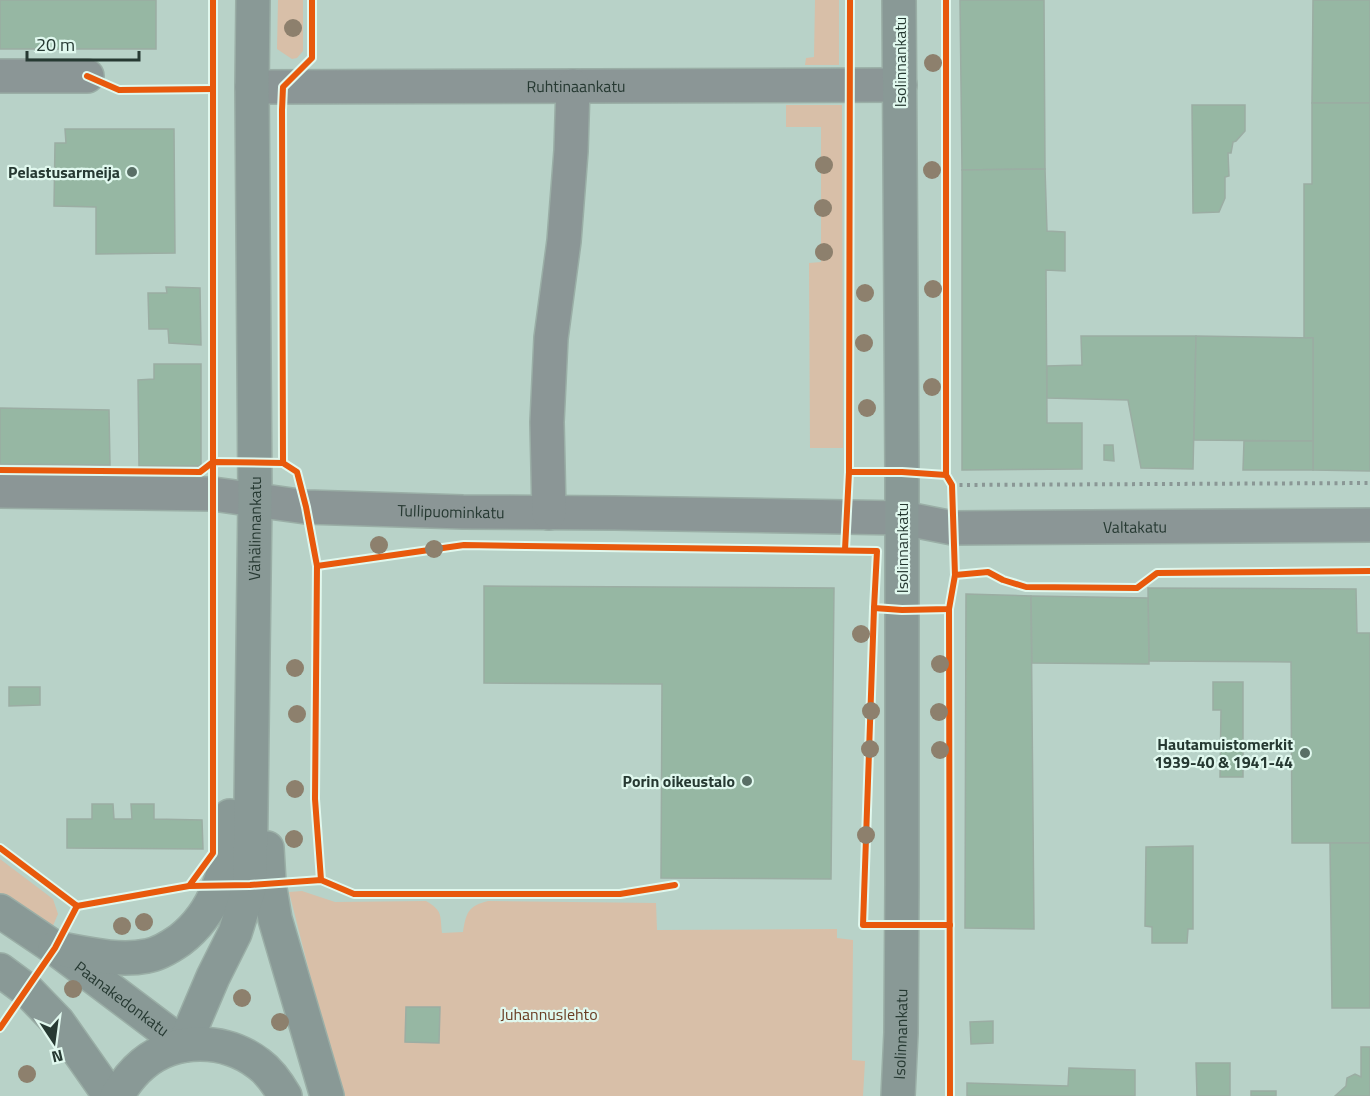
<svg xmlns="http://www.w3.org/2000/svg" width="1370" height="1096" viewBox="0 0 1370 1096" font-family="'Titillium Web',sans-serif">
<rect width="100%" height="100%" fill="#b8d2c8"/>
<g fill="#d8bfa8">
<path d="M 278,0 L 303,0 L 303,51 L 297,58 L 292,59 L 277,49 Z"/>
<path d="M 815,0 L 839,0 L 839,65 L 805,65 L 806,58 L 814,57 Z"/>
<path d="M 786,105 L 842,105 L 843,448 L 810,448 L 809,263 L 821,262 L 821,127 L 786,127 Z"/>
<path d="M 0,859 L 53,899 L 58,914 L 52,928 L 0,900 Z"/>
<path d="M 302,891 L 335,902 L 426,901 C 443,911 440,915 442,933 L 463,932 C 466,913 468,906 488,901 L 656,903 L 657,930 L 837,929 L 837,938 L 853,940 L 852,1060 L 865,1061 L 863,1096 L 344,1096 L 310,975 L 289,892 Z"/>
</g>
<g fill="#96b7a3" stroke="#9bada3" stroke-width="1.5">
<rect x="0" y="0" width="156" height="49"/>
<path d="M 960,0 L 1044,0 L 1045,169 L 962,170 Z"/>
<path d="M 1313,0 L 1370,0 L 1370,103 L 1312,103 Z"/>
<path d="M 1312,103 L 1370,103 L 1370,471 L 1313,470 L 1313,338 L 1304,338 L 1304,184 L 1312,184 Z"/>
<path d="M 1192,105 L 1245,105 L 1245,131 L 1236,141 L 1233,142 L 1231,153 L 1228,153 L 1229,176 L 1225,177 L 1225,198 L 1219,212 L 1193,213 Z"/>
<path d="M 65,129 L 174,129 L 175,253 L 96,254 L 96,207 L 54,206 L 55,143 L 66,143 Z"/>
<path d="M 1045,169 L 1047,231 L 1065,232 L 1065,271 L 1046,270 L 1047,423 L 1082,423 L 1082,469 L 962,470 L 962,170 Z"/>
<path d="M 166,287 L 200,288 L 201,345 L 169,343 L 168,329 L 149,329 L 148,293 L 167,293 Z"/>
<path d="M 1081,336 L 1196,336 L 1193,469 L 1141,468 L 1128,400 L 1047,398 L 1047,366 L 1082,365 Z"/>
<path d="M 1196,336 L 1313,338 L 1313,441 L 1194,440 Z"/>
<path d="M 154,364 L 201,364 L 201,466 L 139,466 L 138,380 L 154,379 Z"/>
<path d="M 0,408 L 109,410 L 110,465 L 0,464 Z"/>
<path d="M 1244,441 L 1313,441 L 1313,470 L 1243,470 Z"/>
<path d="M 1104,445 L 1113,445 L 1114,461 L 1104,460 Z"/>
<path d="M 484,586 L 834,588 L 831,879 L 661,878 L 662,684 L 484,683 Z"/>
<path d="M 1148,588 L 1356,589 L 1357,633 L 1370,633 L 1370,843 L 1292,843 L 1291,662 L 1149,661 Z"/>
<path d="M 966,594 L 1031,596 L 1034,929 L 965,928 Z"/>
<path d="M 1031,596 L 1148,598 L 1149,664 L 1032,663 Z"/>
<path d="M 1213,682 L 1243,682 L 1243,777 L 1220,777 L 1221,710 L 1213,710 Z"/>
<path d="M 9,687 L 40,687 L 40,705 L 9,706 Z"/>
<path d="M 92,804 L 113,804 L 114,819 L 132,819 L 131,804 L 154,804 L 154,819 L 202,820 L 203,849 L 67,848 L 67,819 L 92,819 Z"/>
<path d="M 1330,843 L 1370,843 L 1370,1008 L 1332,1008 Z"/>
<path d="M 1193,846 L 1193,929 L 1188,929 L 1187,943 L 1152,943 L 1152,927 L 1145,926 L 1146,847 Z"/>
<path d="M 406,1007 L 440,1007 L 439,1043 L 405,1042 Z"/>
<path d="M 993,1021 L 993,1043 L 971,1044 L 970,1022 Z"/>
<path d="M 1361,1047 L 1370,1047 L 1370,1096 L 1335,1096 L 1346,1086 L 1347,1078 L 1355,1074 L 1361,1077 Z"/>
<path d="M 1196,1063 L 1230,1063 L 1230,1096 L 1197,1096 Z"/>
<path d="M 1069,1068 L 1135,1070 L 1135,1096 L 967,1096 L 967,1083 L 1068,1086 Z"/>
<rect x="1251" y="1091" width="25" height="5"/>
</g>
<g fill="none" stroke-linecap="round" stroke-linejoin="round">
<g stroke="#9aaea6" stroke-width="36">
<g id="minor">
<path d="M 0,76 L 87,76"/>
<path id="s1" d="M 252,87 L 900,85"/>
<path id="s2" d="M 0,491 L 213,494 L 306,507 L 463,512 L 615,513 L 902,518 L 953,528 L 1370,525"/>
<path d="M 549,513 L 547,422 L 551,338 L 564,241 L 571,151 L 573,86"/>
</g>
</g>
<g stroke="#9aaea6" stroke-width="36">
<g id="major">
<path d="M 267,848 L 269,883 L 275,919 L 327,1096"/>
<path id="s3" d="M 0,911 L 55,948 L 184,1045"/>
<path d="M 55,948 C 84,953 117,962 147,956 C 159,954 170,947 180,940 C 219,910 230,863 230,816"/>
<path d="M 0,970 L 27,990 L 58,1022 L 110,1096"/>
<path id="s4" d="M 184,1045 L 213,977 L 235,933 L 250,885 L 255,499 L 252,87 L 253,0"/>
<path d="M 117,1096 C 124,1084 132,1073 143,1064 C 176,1037 225,1038 259,1064 C 270,1072 278,1084 285,1096"/>
<path id="s5" d="M 898,1096 L 901,1033 L 902,885 L 902,472 L 899,0"/>
</g>
</g>
<path stroke="#8a9795" stroke-width="4" stroke-dasharray="3 4.5" stroke-linecap="butt" d="M 952,485 L 1370,483"/>
<use href="#minor" stroke="#8b9696" stroke-width="33"/>
<use href="#major" stroke="#899996" stroke-width="33"/>
<g stroke="#e0f8ee" stroke-width="10">
<g id="cycleway">
<path d="M 312,0 L 312,58 L 283,87 L 282,110 L 283,463 L 297,472 L 306,507 L 317,566 L 315,799 L 321,880"/>
<path d="M 87,76 L 119,90 L 213,89"/>
<path d="M 0,470 L 200,472 L 213,462 L 283,463"/>
<path d="M 849,472 L 850,0"/>
<path d="M 946,475 L 946,0"/>
<path d="M 845,550 L 849,472 L 902,472 L 946,475 L 952,485 L 955,575"/>
<path d="M 317,566 L 464,545 L 877,551 L 874,608 L 902,610 L 949,609 L 955,575 L 988,572 L 1003,580 L 1026,587 L 1137,588 L 1157,573 L 1370,571"/>
<path d="M 874,608 L 863,925 L 950,925"/>
<path d="M 949,609 L 950,1096"/>
<path d="M 0,848 L 77,906 L 189,886 L 213,853 L 213,0"/>
<path d="M 189,886 L 250,885 L 321,880 L 354,894 L 620,894 L 675,885"/>
<path d="M 0,1028 L 55,948 L 77,906"/>
</g>
</g>
<use href="#cycleway" stroke="#e8590c" stroke-width="6"/>
</g>
<g fill="#8d806d">
<circle cx="293" cy="28" r="9"/>
<circle cx="933" cy="63" r="9"/>
<circle cx="824" cy="165" r="9"/>
<circle cx="932" cy="170" r="9"/>
<circle cx="823" cy="208" r="9"/>
<circle cx="824" cy="252" r="9"/>
<circle cx="933" cy="289" r="9"/>
<circle cx="865" cy="293" r="9"/>
<circle cx="864" cy="343" r="9"/>
<circle cx="932" cy="387" r="9"/>
<circle cx="867" cy="408" r="9"/>
<circle cx="379" cy="545" r="9"/>
<circle cx="434" cy="549" r="9"/>
<circle cx="861" cy="634" r="9"/>
<circle cx="940" cy="664" r="9"/>
<circle cx="295" cy="668" r="9"/>
<circle cx="871" cy="711" r="9"/>
<circle cx="939" cy="712" r="9"/>
<circle cx="297" cy="714" r="9"/>
<circle cx="870" cy="749" r="9"/>
<circle cx="940" cy="750" r="9"/>
<circle cx="295" cy="789" r="9"/>
<circle cx="866" cy="835" r="9"/>
<circle cx="294" cy="839" r="9"/>
<circle cx="144" cy="922" r="9"/>
<circle cx="122" cy="926" r="9"/>
<circle cx="73" cy="989" r="9"/>
<circle cx="242" cy="998" r="9"/>
<circle cx="280" cy="1022" r="9"/>
<circle cx="27" cy="1074" r="9"/>
</g>
<g fill="#596f66" stroke="#e0f8ee" stroke-width="2">
<circle cx="132" cy="172" r="6"/>
<circle cx="1305" cy="753" r="6"/>
<circle cx="747" cy="781" r="6"/>
</g>
<g text-anchor="middle" stroke-width="4.5" stroke-linejoin="round" paint-order="stroke">
<g font-size="16" fill="#263932" stroke="#e0f8ee">
<text transform="translate(900 62) rotate(-90)" y="6">Isolinnankatu</text>
<text dy="6" stroke="none"><textPath href="#s1" startOffset="324">Ruhtinaankatu</textPath></text>
<text dy="6" stroke="none"><textPath href="#s2" startOffset="452">Tullipuominkatu</textPath></text>
<text dy="6" stroke="none"><textPath href="#s2" startOffset="1137">Valtakatu</textPath></text>
<text dy="6" stroke="none"><textPath href="#s4" startOffset="530">Vähälinnankatu</textPath></text>
<text transform="translate(902 548) rotate(-90)" y="6">Isolinnankatu</text>
<text dy="6" stroke="none"><textPath href="#s3" startOffset="150">Paanakedonkatu</textPath></text>
<text dy="6" stroke="none"><textPath href="#s5" startOffset="62">Isolinnankatu</textPath></text>
</g>
<g font-size="16" font-weight="bold" fill="#263932" stroke="#e0f8ee" text-anchor="end">
<text x="120" y="178">Pelastusarmeija</text>
<text x="1293" y="750">Hautamuistomerkit<tspan x="1293" dy="18">1939-40 &amp; 1941-44</tspan></text>
<text x="735" y="787">Porin oikeustalo</text>
</g>
<g font-size="16" fill="#693c22" stroke="#e0f8ee">
<text x="549" y="1020">Juhannuslehto</text>
</g>
</g>
<g transform="translate(54 1042) rotate(167)" stroke="#e0f8ee" stroke-width="4.5" paint-order="stroke">
<path d="M0-4.5L10 22L0 15L-10 22Z" fill="#263932"/>
<text y="-9" font-size="16" font-weight="bold" text-anchor="middle" fill="#263932">N</text>
</g>
<path d="M27 51v9h112v-9" fill="none" stroke="#263932" stroke-width="3"/>
<text x="36" y="51" font-size="18" fill="#263932" stroke="#e0f8ee" stroke-width="4.5" paint-order="stroke">20 m</text>
</svg>
